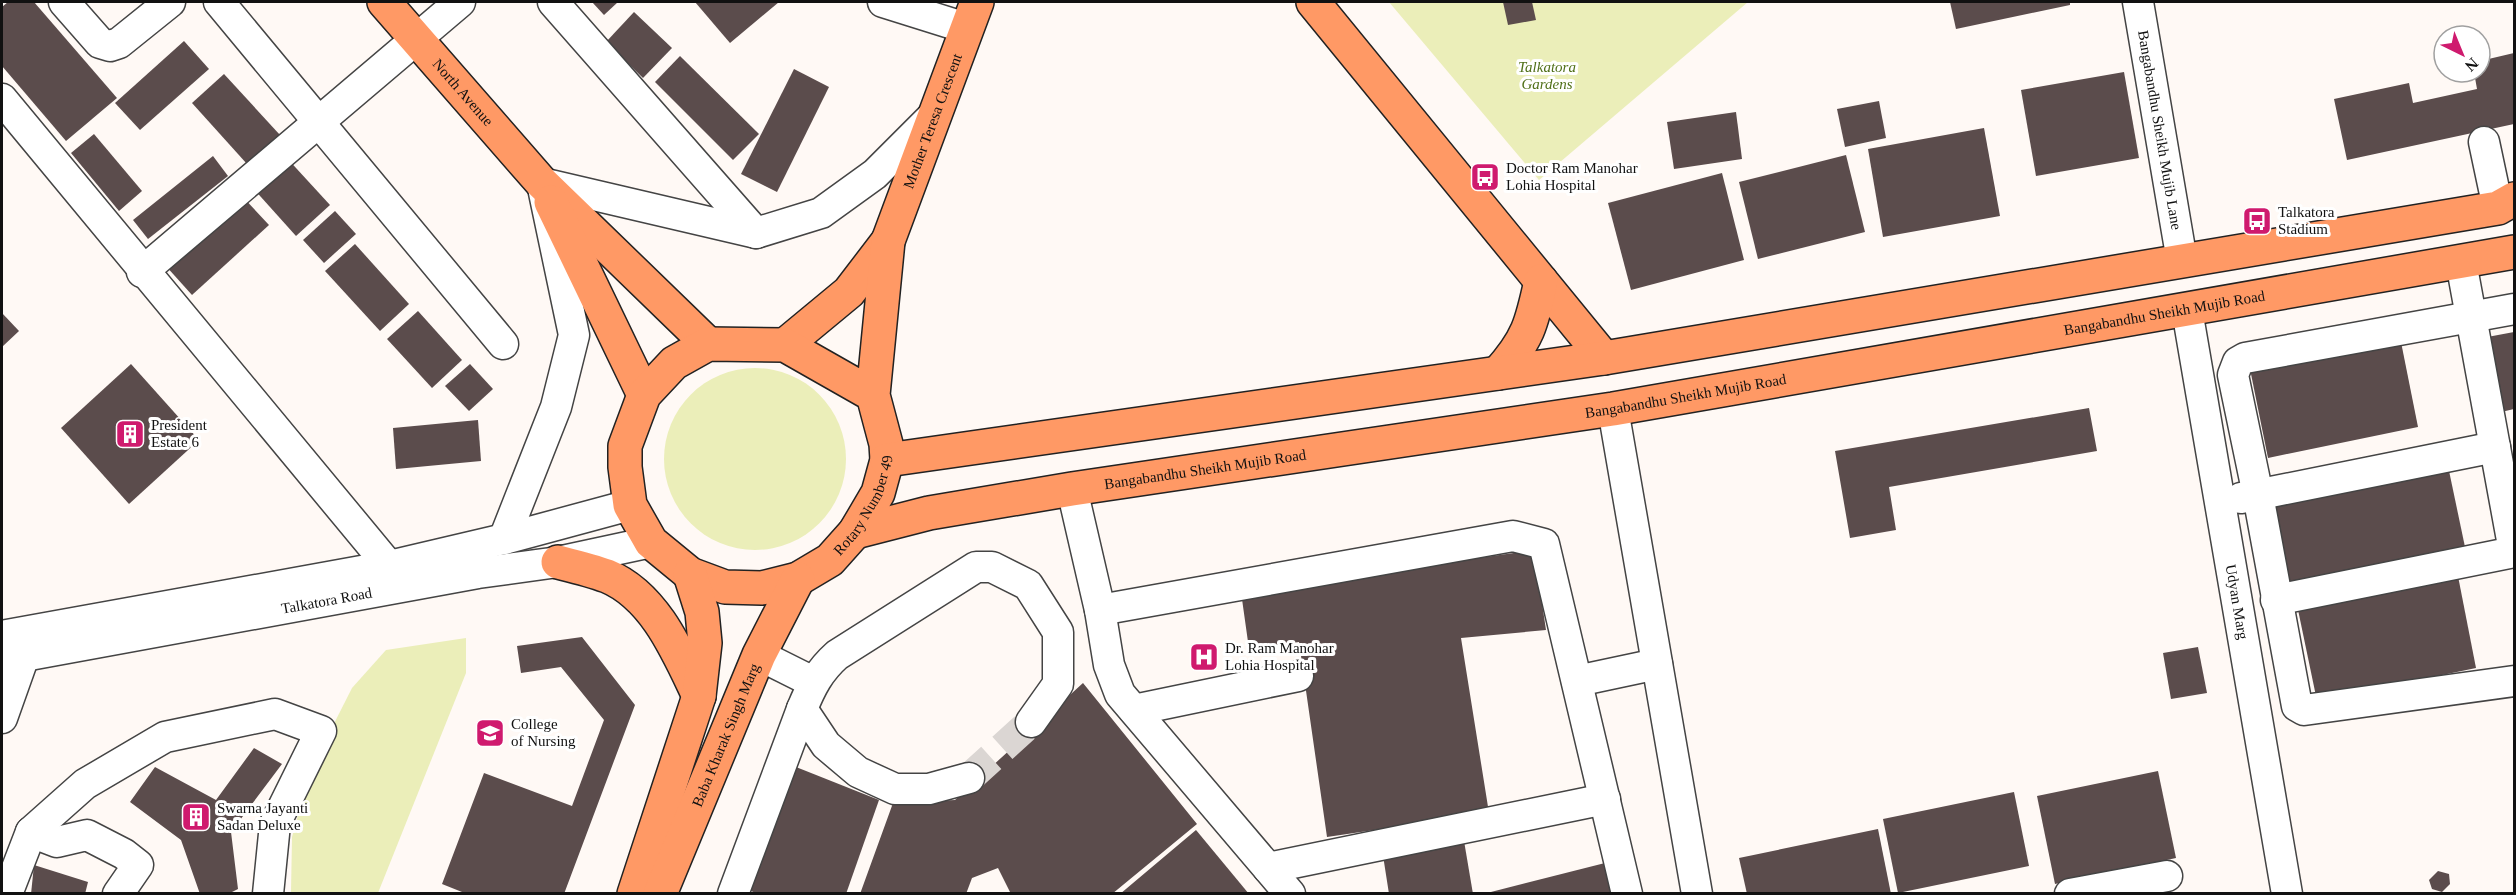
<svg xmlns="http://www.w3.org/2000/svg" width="2516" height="895" viewBox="0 0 2516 895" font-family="'Times New Roman',serif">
<rect width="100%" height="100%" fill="#fff9f5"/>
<g fill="#ebeeb9">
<path d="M 1389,2 L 1748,2 L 1539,180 Z"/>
<circle cx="755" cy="459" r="91"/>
<path d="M 466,638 L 466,673 L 378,893 L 291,892 L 292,837 L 310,771 L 352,688 L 386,650 Z"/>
</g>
<g fill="#5b4c4c">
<path d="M 8,2 L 34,2 L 117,98 L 66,141 L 2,66 L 2,7 Z"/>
<path d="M 592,2 L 618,2 L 604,15 Z"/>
<path d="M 695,2 L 779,2 L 730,43 Z"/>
<path d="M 1503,2 L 1532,2 L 1536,20 L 1508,25 Z"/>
<path d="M 1950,2 L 2070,2 L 2070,5 L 1956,29 Z"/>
<path d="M 634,12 L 672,48 L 643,78 L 606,42 Z"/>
<path d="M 184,41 L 209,69 L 140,130 L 115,103 Z"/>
<path d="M 2514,53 L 2514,124 L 2347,160 L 2334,99 L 2409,83 L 2413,103 L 2477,89 L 2474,72 L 2480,72 L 2480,61 Z"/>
<path d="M 680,56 L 759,134 L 733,160 L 655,82 Z"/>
<path d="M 794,69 L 829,87 L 777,192 L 741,174 Z"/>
<path d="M 2124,72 L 2139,158 L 2036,176 L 2021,90 Z"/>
<path d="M 224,74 L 280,135 L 247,164 L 192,103 Z"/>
<path d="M 1879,101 L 1886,138 L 1845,147 L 1837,109 Z"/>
<path d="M 1736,112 L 1742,159 L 1674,169 L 1667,122 Z"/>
<path d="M 1984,128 L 2000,216 L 1883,237 L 1868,149 Z"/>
<path d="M 94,134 L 142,191 L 119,211 L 71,153 Z"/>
<path d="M 1846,155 L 1865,232 L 1758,259 L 1739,182 Z"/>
<path d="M 213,156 L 228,176 L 148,239 L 133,220 Z"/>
<path d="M 285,156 L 330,205 L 296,236 L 252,187 Z"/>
<path d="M 1722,173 L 1744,260 L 1631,290 L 1608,203 Z"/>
<path d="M 242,196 L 269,225 L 192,295 L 165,265 Z"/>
<path d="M 335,211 L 356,234 L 324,263 L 303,240 Z"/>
<path d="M 355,244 L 409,304 L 380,331 L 325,271 Z"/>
<path d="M 418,311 L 462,360 L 432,388 L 387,339 Z"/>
<path d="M 2,313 L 19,331 L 2,347 Z"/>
<path d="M 2514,332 L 2514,409 L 2497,413 L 2482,338 Z"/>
<path d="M 2400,337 L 2418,427 L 2268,458 L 2250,369 Z"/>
<path d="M 131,364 L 199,440 L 129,504 L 61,428 Z"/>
<path d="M 470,364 L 493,389 L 469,411 L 445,386 Z"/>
<path d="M 2089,408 L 2097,451 L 1889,487 L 1896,530 L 1850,538 L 1835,451 Z"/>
<path d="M 478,420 L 481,461 L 396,469 L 393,428 Z"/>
<path d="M 2448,466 L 2465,547 L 2286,584 L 2269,504 Z"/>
<path d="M 1534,550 L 1546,630 L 1461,638 L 1489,813 L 1327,837 L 1299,642 L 1249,649 L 1241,592 Z"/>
<path d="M 2457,571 L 2476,668 L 2317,701 L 2297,605 Z"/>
<path d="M 582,637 L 635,705 L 564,894 L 467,894 L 442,884 L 484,773 L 572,806 L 604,720 L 561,667 L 521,673 L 517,646 Z"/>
<path d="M 2198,647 L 2207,693 L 2171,699 L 2163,653 Z"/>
<path d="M 1083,683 L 1197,824 L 1112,894 L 1011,894 L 998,868 L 972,878 L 966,894 L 860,894 L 893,803 L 955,800 Z"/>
<path d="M 254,748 L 282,764 L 231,832 L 238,889 L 228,894 L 200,894 L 181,840 L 130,802 L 155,767 L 216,800 Z"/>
<path d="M 796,767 L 879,800 L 846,894 L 758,894 L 744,888 Z"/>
<path d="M 2158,771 L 2176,858 L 2055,884 L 2037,796 Z"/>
<path d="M 2014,792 L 2029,866 L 1898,893 L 1883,819 Z"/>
<path d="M 1878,829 L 1891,894 L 1747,894 L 1739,858 Z"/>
<path d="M 1196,830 L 1249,894 L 1120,894 Z"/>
<path d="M 1463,835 L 1473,894 L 1389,894 L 1382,849 Z"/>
<path d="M 1605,863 L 1613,894 L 1487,894 L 1487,893 Z"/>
<path d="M 34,865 L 88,882 L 85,894 L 31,894 Z"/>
<path d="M 2438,871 L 2449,874 L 2450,884 L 2442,892 L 2432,889 L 2429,880 Z"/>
</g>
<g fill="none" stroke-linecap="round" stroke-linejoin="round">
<path stroke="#dbd6d3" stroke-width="30" stroke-dasharray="30 15" stroke-linecap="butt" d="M 969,778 L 1031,722"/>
<g stroke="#444" stroke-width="33">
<g id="minor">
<path d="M 64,2 L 100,43 L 110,46 L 119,43 L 170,2"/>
<path d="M 219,2 L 503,344"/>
<path d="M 553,2 L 756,233"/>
<path d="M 883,2 L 966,28"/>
<path id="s1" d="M 2138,2 L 2182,261"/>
<path d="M 2,99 L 389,566"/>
<path d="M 2484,142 L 2498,208"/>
<path d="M 2461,262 L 2514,551"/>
<path d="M 142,272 L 460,2"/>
<path d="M 2514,309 L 2245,358 L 2238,362 L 2233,375 L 2258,495 L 2297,706 L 2304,710 L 2514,681"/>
<path id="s2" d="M 2187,310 L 2287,894"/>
<path d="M 1613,409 L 1697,894"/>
<path d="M 1072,489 L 1100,610 L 1109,665 L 1120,694 L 1290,894"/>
<path d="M 2241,498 L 2495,447"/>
<path d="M 504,539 L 556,407 L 574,335 L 542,183 L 756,233 L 821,213 L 875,174 L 932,117"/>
<path d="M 2276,600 L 2514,552"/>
<path d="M 1100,610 L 1513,536 L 1544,544 L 1627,894"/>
<path d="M 2,636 L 389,566 L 504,539 L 630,505"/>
<path d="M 759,655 L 813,682"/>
<path id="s3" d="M 2,660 L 478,573 L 558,562 L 651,542"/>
<path d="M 1577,681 L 1657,664"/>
<path d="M 802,709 L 826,745 L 858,772 L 895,789 L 929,789 L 969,778"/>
<path d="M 1134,710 L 1298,676"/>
<path d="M 2,718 L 24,656 L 15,644"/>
<path d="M 31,832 L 57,842 L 87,835 L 124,854 L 138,865 L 118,894"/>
<path d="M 1268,868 L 1605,799"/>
<path d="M 7,894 L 31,832 L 85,784 L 165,737 L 275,714 L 321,731 L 275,824 L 268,894"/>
<path d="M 733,894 L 802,709 C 811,687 819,671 837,655 L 976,567 L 992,567 L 1028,585 L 1058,632 L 1058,684 L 1031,722"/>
<path d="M 2070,894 L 2167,876"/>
</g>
</g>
<g stroke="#222" stroke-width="36">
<g id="major">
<path id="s4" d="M 384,2 L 542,183 L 708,344"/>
<path d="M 1313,2 L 1604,358"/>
<path d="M 551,202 L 644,395"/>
<path d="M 785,345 L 849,292 L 888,241"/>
<path d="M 1498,373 C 1528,340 1532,323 1541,281"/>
<path id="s5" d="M 873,395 L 785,345 L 708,344 L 674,363 L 644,395 L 625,446 L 625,467 L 630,505 L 651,542 L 690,574 L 725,587 L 762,588 L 798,579 L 830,560 L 855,532 L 878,493 L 887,460 L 886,444 L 873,395 L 888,241 L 977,2"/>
<path d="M 887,460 L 1604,358 L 2498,208 L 2514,199"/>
<path id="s6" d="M 855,532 L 929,513 L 1072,489 L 1613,409 L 2514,252"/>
<path d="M 558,562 C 574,566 591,570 607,576 C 655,596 678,652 699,696"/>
<path d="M 634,894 L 699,696 L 705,643 L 702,612 L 690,574"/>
<path id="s7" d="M 660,894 L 759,655 L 798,579"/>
</g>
</g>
<use href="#minor" stroke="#fff" stroke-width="30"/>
<use href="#major" stroke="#ff9965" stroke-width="33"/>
</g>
<defs>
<g id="bus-square" transform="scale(1.5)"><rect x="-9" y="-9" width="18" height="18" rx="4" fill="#cf1a6e" stroke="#fff"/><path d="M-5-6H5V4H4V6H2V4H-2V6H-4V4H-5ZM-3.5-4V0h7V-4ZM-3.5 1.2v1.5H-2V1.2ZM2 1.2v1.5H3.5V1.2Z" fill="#fff"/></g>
<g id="building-square" transform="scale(1.5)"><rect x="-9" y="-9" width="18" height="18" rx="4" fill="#cf1a6e" stroke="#fff"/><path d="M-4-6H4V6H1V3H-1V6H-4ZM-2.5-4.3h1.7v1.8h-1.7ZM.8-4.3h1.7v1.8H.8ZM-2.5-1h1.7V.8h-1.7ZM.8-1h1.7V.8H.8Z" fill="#fff"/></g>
<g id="hospital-square" transform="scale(1.5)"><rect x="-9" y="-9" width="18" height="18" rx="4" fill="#cf1a6e" stroke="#fff"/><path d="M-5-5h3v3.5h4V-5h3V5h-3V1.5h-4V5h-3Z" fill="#fff"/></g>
<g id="university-square" transform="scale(1.5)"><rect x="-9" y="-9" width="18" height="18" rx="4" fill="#cf1a6e" stroke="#fff"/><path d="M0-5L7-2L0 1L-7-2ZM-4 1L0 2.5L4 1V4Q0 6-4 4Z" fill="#fff"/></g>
</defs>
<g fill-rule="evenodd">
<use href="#bus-square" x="1485" y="177"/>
<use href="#bus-square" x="2257" y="221"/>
<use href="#building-square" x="130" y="434"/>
<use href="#hospital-square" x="1204" y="657"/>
<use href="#university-square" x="490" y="733"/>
<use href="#building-square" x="196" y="817"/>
</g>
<g text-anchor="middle" stroke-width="6" stroke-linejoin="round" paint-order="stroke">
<g font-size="15" font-style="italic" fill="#507019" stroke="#fff">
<text x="1547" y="72">Talkatora<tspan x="1547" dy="17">Gardens</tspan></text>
</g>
<g font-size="15" fill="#111" stroke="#fff">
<text dy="5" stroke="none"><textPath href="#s4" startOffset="120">North Avenue</textPath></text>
<text dy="5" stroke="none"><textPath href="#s5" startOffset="1083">Mother Teresa Crescent</textPath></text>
<text dy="5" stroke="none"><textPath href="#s1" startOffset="130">Bangabandhu Sheikh Mujib Lane</textPath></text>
<text dy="5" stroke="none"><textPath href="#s6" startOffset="1328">Bangabandhu Sheikh Mujib Road</textPath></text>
<text dy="5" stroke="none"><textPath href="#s6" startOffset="842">Bangabandhu Sheikh Mujib Road</textPath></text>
<text dy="5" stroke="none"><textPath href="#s6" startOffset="356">Bangabandhu Sheikh Mujib Road</textPath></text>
<text dy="5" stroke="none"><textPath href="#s5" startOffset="682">Rotary Number 49</textPath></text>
<text dy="5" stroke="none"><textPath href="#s3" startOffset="330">Talkatora Road</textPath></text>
<text dy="5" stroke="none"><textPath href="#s2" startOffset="296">Udyan Marg</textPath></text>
<text dy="5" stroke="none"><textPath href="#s7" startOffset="172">Baba Kharak Singh Marg</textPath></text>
</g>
<g font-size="15" fill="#111" stroke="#fff" text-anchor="start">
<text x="1506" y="173">Doctor Ram Manohar<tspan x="1506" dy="17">Lohia Hospital</tspan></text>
<text x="2278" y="217">Talkatora<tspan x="2278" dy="17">Stadium</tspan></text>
<text x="151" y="430">President<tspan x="151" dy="17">Estate 6</tspan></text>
<text x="1225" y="653">Dr. Ram Manohar<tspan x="1225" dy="17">Lohia Hospital</tspan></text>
<text x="511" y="729">College<tspan x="511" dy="17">of Nursing</tspan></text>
<text x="217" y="813">Swarna Jayanti<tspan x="217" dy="17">Sadan Deluxe</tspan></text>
</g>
</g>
<rect width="2516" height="895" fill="none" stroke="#111111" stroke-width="6"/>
<g transform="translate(2462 54) rotate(137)"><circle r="28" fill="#ffffff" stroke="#a0a0a0" stroke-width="1.5"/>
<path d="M0-4.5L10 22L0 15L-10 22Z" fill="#cf1a6e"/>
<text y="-9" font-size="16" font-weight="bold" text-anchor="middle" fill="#111111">N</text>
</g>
</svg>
